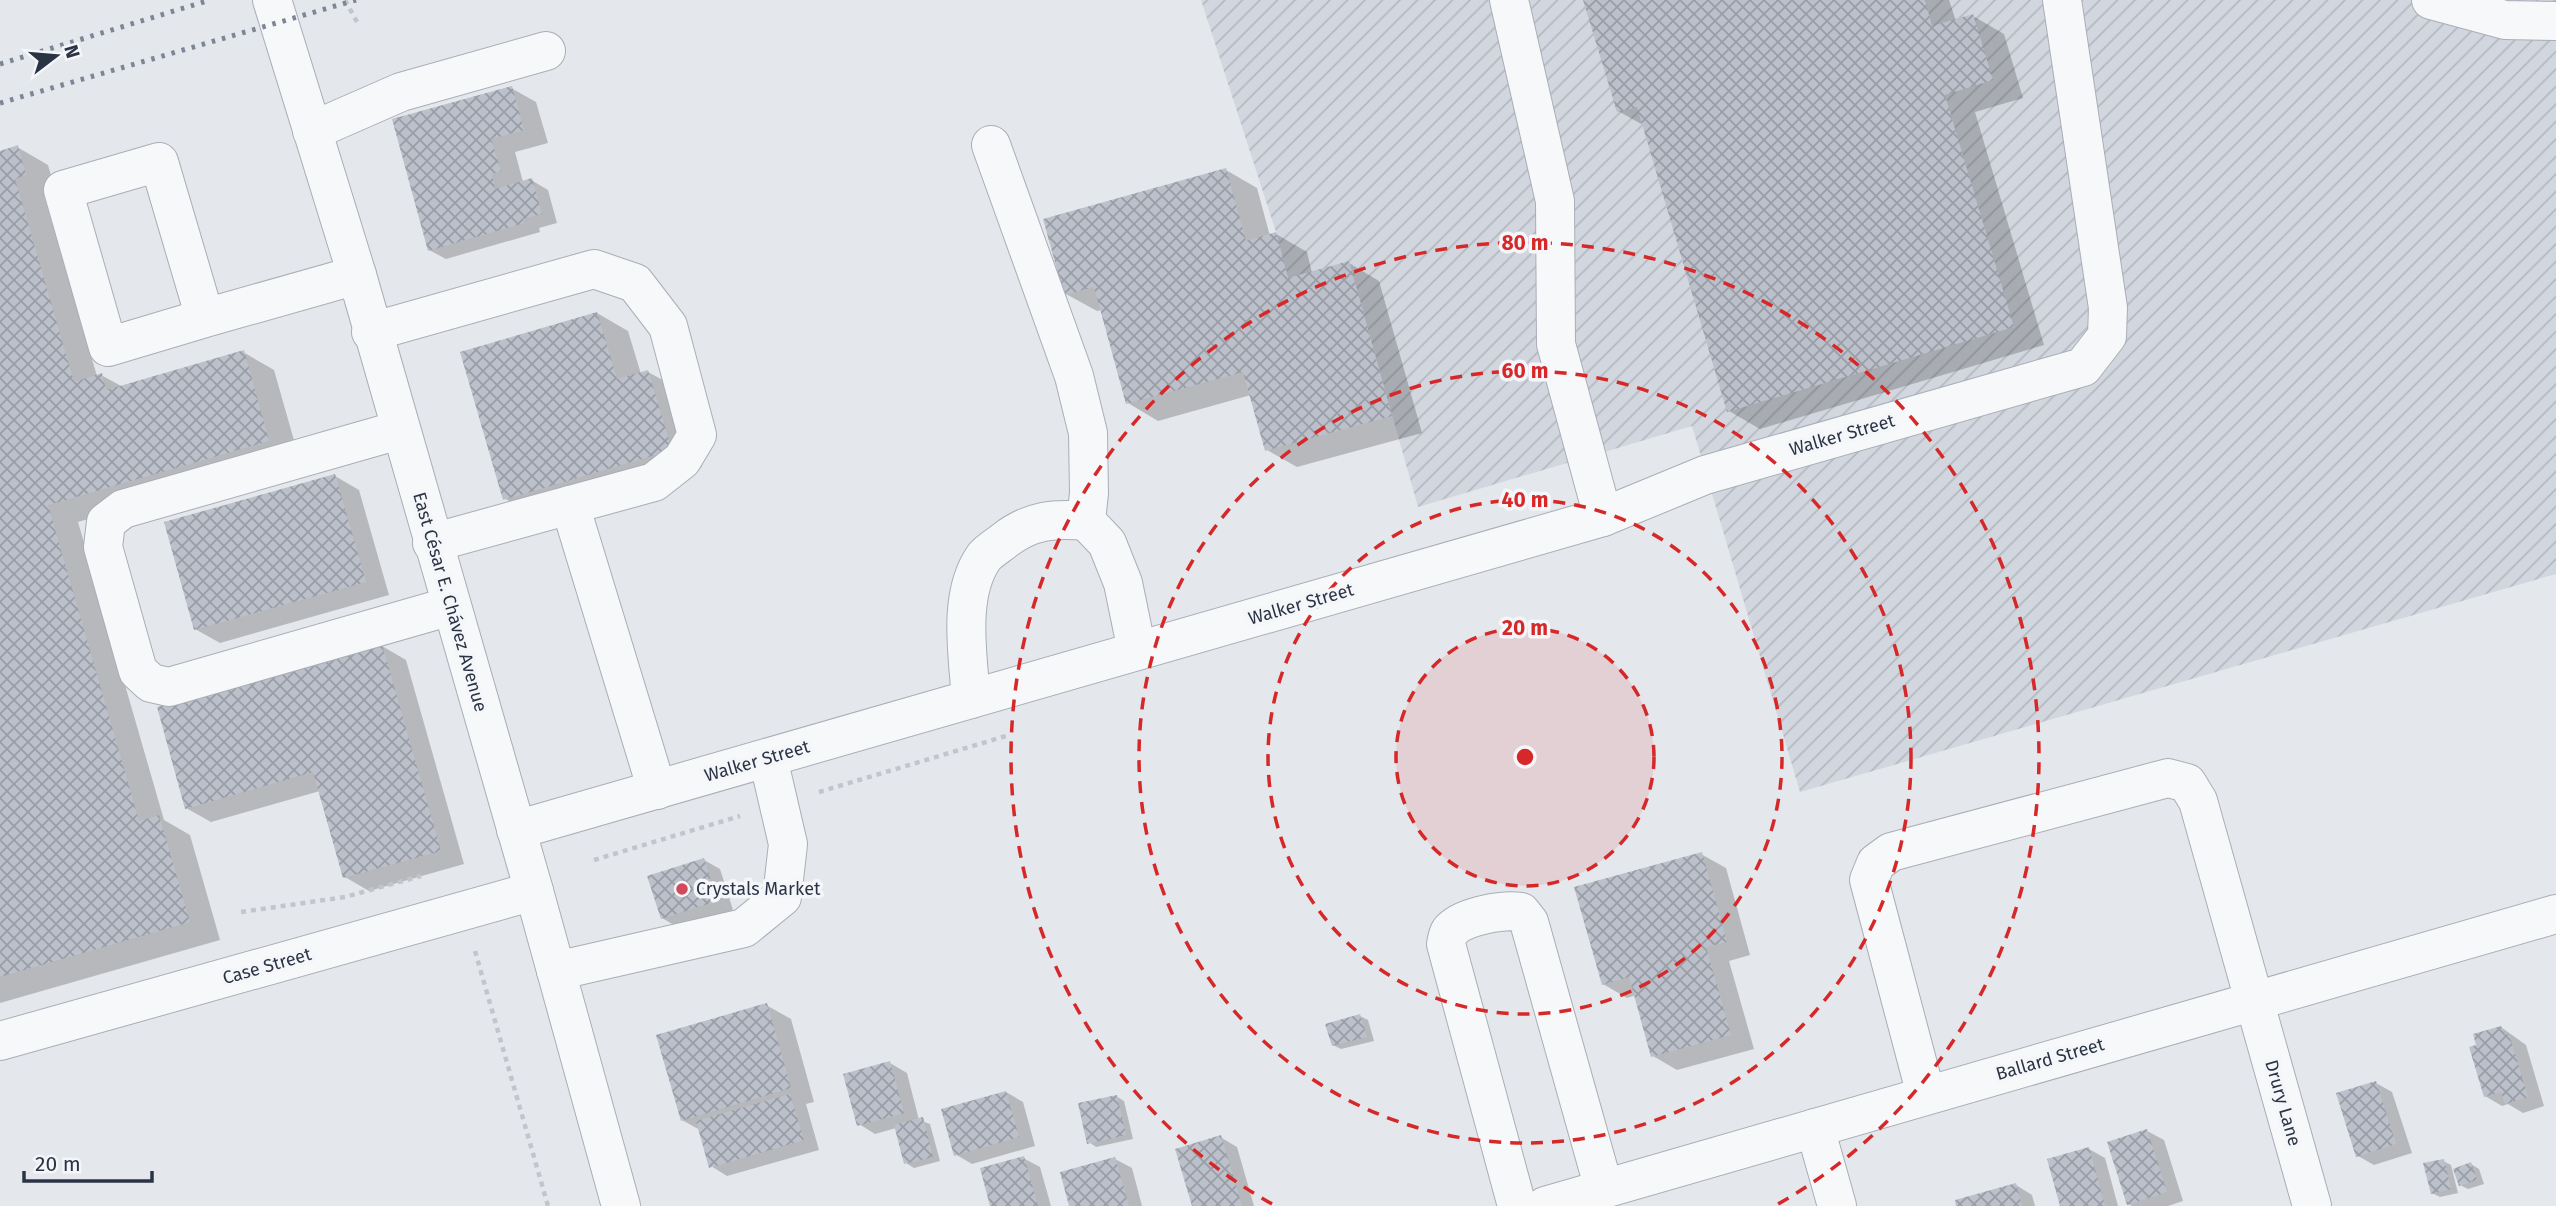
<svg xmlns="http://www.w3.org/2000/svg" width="2556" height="1206" viewBox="0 0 2556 1206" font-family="'Fira Sans',sans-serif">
<defs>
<pattern id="industrial-furrows" width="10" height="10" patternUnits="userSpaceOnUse" patternTransform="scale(1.75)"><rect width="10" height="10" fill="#d2d6de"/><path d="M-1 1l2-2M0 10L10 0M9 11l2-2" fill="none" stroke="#b4b8c0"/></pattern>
<pattern id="building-cross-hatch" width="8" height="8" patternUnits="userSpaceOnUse" patternTransform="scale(1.75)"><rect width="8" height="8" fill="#bbc0ca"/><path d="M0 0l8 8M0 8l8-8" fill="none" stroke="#989da6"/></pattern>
</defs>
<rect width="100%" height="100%" fill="#e4e7ec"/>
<path fill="url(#industrial-furrows)" d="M 1201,0 L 2556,0 L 2556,574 L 1800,792 L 1692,426 L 1418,507 L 1349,262 L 1288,278 L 1276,232 Z"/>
<g fill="#0003">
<path d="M 1585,0 L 1949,0 L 1956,21 L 1973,16 L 2004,34 L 2023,98 L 1975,112 L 2044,345 L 1760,429 L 1729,411 L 1645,126 L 1618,111 Z"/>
<path d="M 511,88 L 536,102 L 548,143 L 515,152 L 523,182 L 531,180 L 548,190 L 557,223 L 539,228 L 540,232 L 446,259 L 429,250 Z"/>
<path d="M 17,147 L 48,165 L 56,192 L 44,196 L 97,376 L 101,375 L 123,387 L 243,352 L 274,370 L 299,458 L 78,522 L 164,820 L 190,835 L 220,940 L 0,1003 L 0,153 Z"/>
<path d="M 1226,170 L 1257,188 L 1270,236 L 1276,234 L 1307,252 L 1312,273 L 1349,263 L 1379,281 L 1422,433 L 1297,467 L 1267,450 L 1251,395 L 1158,421 L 1128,403 L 1102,310 L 1097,311 L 1066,294 Z"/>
<path d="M 597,313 L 628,331 L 641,374 L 648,372 L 679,389 L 702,467 L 535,516 L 504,498 Z"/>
<path d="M 335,476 L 359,490 L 389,595 L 220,643 L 195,629 Z"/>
<path d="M 382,646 L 406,660 L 464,864 L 369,891 L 345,877 L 320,791 L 211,822 L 186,808 Z"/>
<path d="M 1701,854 L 1726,868 L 1750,955 L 1729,961 L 1754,1049 L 1677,1070 L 1653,1056 L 1636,995 L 1627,998 L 1603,984 Z"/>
<path d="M 704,860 L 720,869 L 733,910 L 679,928 L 662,918 Z"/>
<path d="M 766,1005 L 791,1019 L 814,1102 L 806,1104 L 819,1150 L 727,1176 L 711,1166 L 700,1130 L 682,1120 Z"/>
<path d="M 1360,1016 L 1368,1020 L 1374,1041 L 1341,1049 L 1333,1045 Z"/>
<path d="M 2501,1027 L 2526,1045 L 2544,1106 L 2523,1113 L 2508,1104 L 2502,1106 L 2485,1096 Z"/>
<path d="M 890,1063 L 907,1073 L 919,1120 L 930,1124 L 940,1161 L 914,1168 L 906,1163 L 896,1128 L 875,1134 L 859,1124 Z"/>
<path d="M 2376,1083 L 2392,1092 L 2412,1153 L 2374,1165 L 2358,1156 Z"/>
<path d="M 1006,1092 L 1023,1102 L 1035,1146 L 972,1164 L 955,1154 Z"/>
<path d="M 1116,1096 L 1124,1101 L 1133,1139 L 1096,1147 L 1089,1142 Z"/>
<path d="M 2147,1131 L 2164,1140 L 2183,1201 L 2168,1206 L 2132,1206 L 2128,1204 Z"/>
<path d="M 1220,1137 L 1237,1147 L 1254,1206 L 1194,1206 Z"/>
<path d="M 2089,1149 L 2105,1158 L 2118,1206 L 2062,1206 Z"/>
<path d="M 1023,1158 L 1040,1167 L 1051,1206 L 992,1206 Z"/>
<path d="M 1115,1159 L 1132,1168 L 1142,1206 L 1071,1206 Z"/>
<path d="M 2443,1161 L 2451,1165 L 2458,1193 L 2440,1197 L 2432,1193 Z"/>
<path d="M 2471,1164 L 2479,1169 L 2484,1184 L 2468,1189 L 2460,1185 Z"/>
<path d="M 2016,1185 L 2032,1195 L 2035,1206 L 1958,1206 Z"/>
</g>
<g fill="url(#building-cross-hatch)">
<path d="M 1583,0 L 1925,0 L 1932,26 L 1973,14 L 1993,80 L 1945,95 L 2014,327 L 1727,412 L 1637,107 L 1617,112 Z"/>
<path d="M 512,86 L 524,130 L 491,139 L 501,171 L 492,174 L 495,189 L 532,178 L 542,214 L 523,219 L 524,223 L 428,251 L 392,119 Z"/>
<path d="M 18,145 L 26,175 L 15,179 L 74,382 L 102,373 L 106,390 L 244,350 L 269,441 L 48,505 L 139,821 L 159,815 L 190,922 L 0,977 L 0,151 Z"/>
<path d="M 1226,168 L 1246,241 L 1276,232 L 1288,278 L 1349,261 L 1392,416 L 1265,451 L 1243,372 L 1126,404 L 1094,287 L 1064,295 L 1043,219 Z"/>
<path d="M 597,312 L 617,379 L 648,370 L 672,450 L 503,500 L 460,352 Z"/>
<path d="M 335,474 L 366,582 L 194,630 L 164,522 Z"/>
<path d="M 382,644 L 441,851 L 343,878 L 313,772 L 185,809 L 157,707 Z"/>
<path d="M 1702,852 L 1727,942 L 1706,947 L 1731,1035 L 1651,1057 L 1629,977 L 1602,985 L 1574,887 Z"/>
<path d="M 704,858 L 717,901 L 661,919 L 647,876 Z"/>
<path d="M 767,1003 L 791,1088 L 681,1121 L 656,1035 Z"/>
<path d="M 1360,1014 L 1367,1037 L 1332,1046 L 1325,1024 Z"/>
<path d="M 2501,1026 L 2505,1035 L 2509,1034 L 2528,1097 L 2505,1104 L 2501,1092 L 2484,1097 L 2469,1047 L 2476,1045 L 2473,1034 Z"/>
<path d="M 890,1061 L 904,1113 L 857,1126 L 843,1074 Z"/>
<path d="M 2376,1081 L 2396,1144 L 2356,1157 L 2336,1093 Z"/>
<path d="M 1006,1091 L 1019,1137 L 954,1156 L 941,1109 Z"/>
<path d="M 790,1094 L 804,1140 L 709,1168 L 696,1121 Z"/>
<path d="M 1117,1095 L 1126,1135 L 1087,1144 L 1078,1103 Z"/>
<path d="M 923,1117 L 933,1157 L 904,1164 L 894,1125 Z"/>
<path d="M 2147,1129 L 2167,1192 L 2127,1205 L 2107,1142 Z"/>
<path d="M 1221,1135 L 1242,1206 L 1192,1206 L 1175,1149 Z"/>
<path d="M 2089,1147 L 2105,1206 L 2060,1206 L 2047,1159 Z"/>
<path d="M 1024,1156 L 1038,1206 L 990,1206 L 980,1168 Z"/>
<path d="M 1115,1157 L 1129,1206 L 1069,1206 L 1060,1172 Z"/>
<path d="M 2444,1159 L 2451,1189 L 2431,1194 L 2423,1163 Z"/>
<path d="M 2471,1162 L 2477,1180 L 2459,1186 L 2453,1169 Z"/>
<path d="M 2016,1183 L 2022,1206 L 1956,1206 L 1955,1200 Z"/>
</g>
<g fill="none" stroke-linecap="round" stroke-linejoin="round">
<g stroke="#a9aeb7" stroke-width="40">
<g id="minor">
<path d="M 272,0 L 357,275 L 534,891 L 621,1206"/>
<path d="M 1509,0 L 1555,201 L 1556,344 L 1603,517"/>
<path d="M 2431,0 L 2505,20 L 2556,21"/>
<path d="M 312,131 L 401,92 L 546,51"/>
<path d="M 991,145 L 1074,376 L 1088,433 L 1089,493 L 1086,521"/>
<path d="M 205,318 L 108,347 L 63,190 L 159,162 L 205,318 L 357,275"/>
<path d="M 371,332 L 594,269 L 635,283 L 668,326 L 697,435 L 682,460 L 654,482 L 570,505 L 657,790"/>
<path d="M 399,430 L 123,509 L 106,522 L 103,547 L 138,671 L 151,683 L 169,687 L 451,606"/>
<path d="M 432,543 L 570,505"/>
<path d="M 971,699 C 968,656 957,595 984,557 C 989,551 999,545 1005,540 C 1031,520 1055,518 1086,521 L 1107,543 L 1123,583 L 1137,651"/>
<path d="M 516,830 L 1603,517 L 1705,475 L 2083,367 L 2107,336 L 2108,308 L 2062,0"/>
<path d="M 556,971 L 744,928 L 782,897 L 788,844 L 768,758"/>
<path d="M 0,1041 L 534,891"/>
<path d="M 1926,1095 L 1869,880 L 1876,863 L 1891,852 L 2168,778 L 2187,783 L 2198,801 L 2312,1206"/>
<path d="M 1815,1128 L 1837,1206"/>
<path d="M 1517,1206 L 1446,944 C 1447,939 1448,932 1452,929 C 1465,916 1504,909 1521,912 L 1529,922 L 1604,1189"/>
<path d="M 1545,1206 L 2556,914"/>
</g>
</g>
<g stroke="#c2c5cb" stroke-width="4.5" stroke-dasharray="5 5" stroke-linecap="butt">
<path d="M 345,0 L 357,22"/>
<path d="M 819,792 L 1006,736"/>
<path d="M 594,860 L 740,816"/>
<path d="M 241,912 L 345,897 L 421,876"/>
<path d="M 475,951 L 548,1206"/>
</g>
<use href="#minor" stroke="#f7f8fa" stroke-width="38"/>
<g stroke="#7d8696" stroke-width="5" stroke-dasharray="3.5 7" stroke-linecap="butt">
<path d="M 0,64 L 210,0"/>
<path d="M 0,103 L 356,0"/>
</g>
</g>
<circle cx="1525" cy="757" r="129" fill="#d62828" fill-opacity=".12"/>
<g fill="none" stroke="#d62828" stroke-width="3.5" stroke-dasharray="12 9">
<circle cx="1525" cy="757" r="129"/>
<circle cx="1525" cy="757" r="257"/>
<circle cx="1525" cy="757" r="386"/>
<path d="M1272 1204A514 514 0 1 1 1778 1204"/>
</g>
<circle fill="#d1495b" stroke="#f4f6f9" stroke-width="2.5" cx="682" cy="889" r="7"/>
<g text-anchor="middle" stroke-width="7" stroke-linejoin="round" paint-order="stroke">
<g font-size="18" fill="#2b3445" stroke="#f4f6f9">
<text transform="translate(1842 435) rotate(-16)" y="6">Walker Street</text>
<text transform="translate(450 602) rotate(74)" y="6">East César E. Chávez Avenue</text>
<text transform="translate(1301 604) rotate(-16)" y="6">Walker Street</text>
<text transform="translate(757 761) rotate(-16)" y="6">Walker Street</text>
<text transform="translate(267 966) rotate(-16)" y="6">Case Street</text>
<text transform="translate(2050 1059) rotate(-16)" y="6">Ballard Street</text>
<text transform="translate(2283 1103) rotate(74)" y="6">Drury Lane</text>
</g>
<g font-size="18" fill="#2b3445" stroke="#f4f6f9" text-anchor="start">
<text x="696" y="895">Crystals Market</text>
</g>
</g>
<circle cx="1525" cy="757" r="10" fill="#d62828" stroke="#f4f6f9" stroke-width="3.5"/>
<g font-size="21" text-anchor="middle" font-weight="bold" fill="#d62828" stroke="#f4f6f9" stroke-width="7" stroke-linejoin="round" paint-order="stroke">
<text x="1525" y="250">80 m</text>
<text x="1525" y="378">60 m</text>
<text x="1525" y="507">40 m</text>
<text x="1525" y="635">20 m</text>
</g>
<g transform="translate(56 56) rotate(74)" stroke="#f4f6f9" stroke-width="5" paint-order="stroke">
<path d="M0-5L12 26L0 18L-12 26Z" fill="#2b3445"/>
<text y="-10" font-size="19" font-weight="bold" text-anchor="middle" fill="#2b3445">N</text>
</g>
<path d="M24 1171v10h128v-10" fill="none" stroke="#2b3445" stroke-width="3.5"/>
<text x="35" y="1171" font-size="21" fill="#2b3445" stroke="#f4f6f9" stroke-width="5" paint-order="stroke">20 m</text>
</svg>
